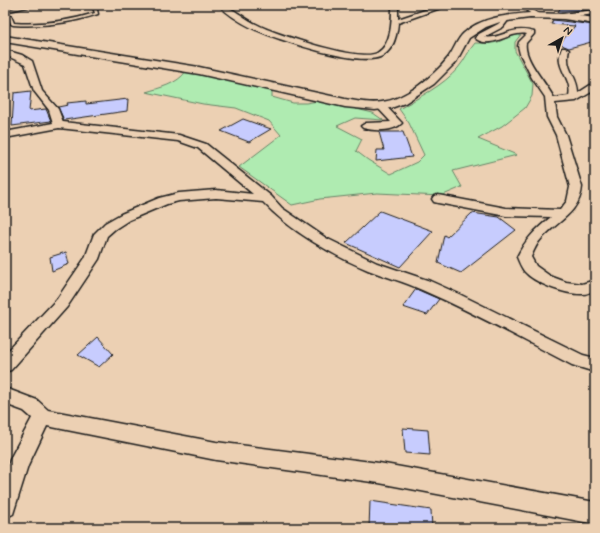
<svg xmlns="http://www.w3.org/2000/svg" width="600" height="533" viewBox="0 0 600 533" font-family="Mynerve,sans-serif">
<rect width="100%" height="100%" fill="#ecd0b3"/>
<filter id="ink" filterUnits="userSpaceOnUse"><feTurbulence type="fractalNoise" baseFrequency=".025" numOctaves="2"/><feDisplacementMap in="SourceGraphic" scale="8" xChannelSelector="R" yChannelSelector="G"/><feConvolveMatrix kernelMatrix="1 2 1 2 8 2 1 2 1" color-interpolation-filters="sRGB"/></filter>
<g filter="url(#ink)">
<path fill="#afebb1" stroke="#668466" d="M 522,33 L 515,42 L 515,51 L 533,84 L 532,96 L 525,108 L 502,126 L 478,139 L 517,155 L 453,171 L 462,187 L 441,196 L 377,193 L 320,199 L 292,205 L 239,167 L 281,135 L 269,121 L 236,108 L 203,104 L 146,92 C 159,88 178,84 186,71 L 210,75 L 272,91 L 272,97 L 293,103 L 306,103 L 318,101 L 348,107 L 373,113 L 383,120 L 355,118 L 337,126 L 362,139 L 356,151 L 368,160 L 391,174 L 417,162 L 424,155 L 409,123 L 399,109 C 419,97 443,86 458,68 C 465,60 468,51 475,43 C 483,43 490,44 498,42 C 506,39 512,34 522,33 Z"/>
<g fill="#c7ccfe" stroke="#1c1c1c">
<path d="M 562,5 L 595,5 L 595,9 L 558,12 Z"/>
<path d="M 553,20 L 595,25 L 595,41 L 569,48 L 564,46 L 560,43 L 575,26 L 551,24 Z"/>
<path d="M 31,91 L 29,111 L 46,109 L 51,121 L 12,126 L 14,93 Z"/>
<path d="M 128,99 L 127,111 L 64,120 L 58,107 L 68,105 L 67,103 L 86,101 L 86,104 Z"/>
<path d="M 243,119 L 271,129 L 249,142 L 221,131 Z"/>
<path d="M 379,132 L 403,132 L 412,157 L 376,161 L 377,150 L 384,150 Z"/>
<path d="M 380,211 L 433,231 L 400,267 L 346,243 Z"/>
<path d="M 472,213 L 499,217 L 516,230 L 461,273 L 438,263 L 444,235 L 447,237 Z"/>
<path d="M 66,252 L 69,264 L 52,271 L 50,257 Z"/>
<path d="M 416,289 L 439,299 L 427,315 L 403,307 Z"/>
<path d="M 98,337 L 113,354 L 99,367 L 78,355 Z"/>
<path d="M 403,428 L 428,430 L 430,455 L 405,453 Z"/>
<path d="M 370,501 L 431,510 L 432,528 L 369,528 Z"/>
</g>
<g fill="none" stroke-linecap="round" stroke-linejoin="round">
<g stroke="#1c1c1c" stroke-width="3">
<g id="service">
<path d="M 30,5 L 36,5 L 5,12 L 5,10 Z"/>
<path d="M 56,5 L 84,5 L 82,6 Z"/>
<path d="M 92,5 L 96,5 L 98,14 C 71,23 42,27 13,25 L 11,24 L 9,18 L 5,17 L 5,15 L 11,16 L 14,23 C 41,25 69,21 95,13 Z"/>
</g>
</g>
<g stroke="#1c1c1c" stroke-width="3">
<g id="minor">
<path d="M 219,5 C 230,5 245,19 256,24 C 274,34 360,62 377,53 C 392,45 392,20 392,5 L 398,5 L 398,19 L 440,5 L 449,5 L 398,23 C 397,35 393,52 380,57 C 357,66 278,40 254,29 C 242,23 228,15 219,5 Z"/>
<path d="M 518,5 L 525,5 L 540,15 L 535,16 Z"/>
<path d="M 595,10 L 595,14 L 562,18 L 559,16 L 562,14 Z"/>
<path d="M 506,17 L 509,19 L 503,27 L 484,37 C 501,40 510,25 534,32 L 534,34 L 526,43 C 523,59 547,84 554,98 L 569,96 C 573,77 553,68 562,48 L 565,48 L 569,50 C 564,70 578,75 578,93 L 595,82 L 595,90 L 576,101 L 555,103 L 557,117 L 566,135 L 582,187 C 580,212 558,221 542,238 C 537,243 534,250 531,257 L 536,266 L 550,276 L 566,282 L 582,284 L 595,280 L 595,290 C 591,292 587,294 583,294 C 567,295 535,284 524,271 C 521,267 519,262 517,257 C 525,240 536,229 551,217 L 506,216 L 438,203 L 434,202 L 432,199 L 434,196 L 438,195 L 506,208 L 560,210 L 567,201 L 570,187 L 556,135 L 547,117 L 545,97 L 532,78 L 520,54 L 518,46 L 519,42 L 527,34 C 510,30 490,51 475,38 L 479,34 L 498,24 Z"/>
<path d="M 5,50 L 22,55 L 32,61 L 42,91 L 58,109 L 63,122 L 179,135 L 206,144 L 271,196 L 282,208 L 326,238 L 377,263 L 430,281 L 459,294 L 583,355 L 595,358 L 595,372 L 572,365 C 522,339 473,312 422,290 C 405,282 386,277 368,270 C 332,255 290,231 263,202 L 216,198 L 179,201 L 167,204 L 129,220 L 115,229 L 107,236 L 99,259 L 67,307 L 11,370 L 5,372 L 5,354 L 57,299 L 85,258 L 94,234 L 105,223 L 121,214 L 159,198 L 179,193 L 216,190 L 253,194 L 198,148 L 178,141 L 59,128 L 5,138 L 5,132 L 53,123 L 49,110 L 34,91 L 25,64 L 5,55 Z"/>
<path d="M 381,103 L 384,104 L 400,121 L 402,123 C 394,132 373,131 363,128 L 361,126 L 366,123 L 391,122 L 376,106 Z"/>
<path d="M 5,388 L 37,400 L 48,410 L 216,442 L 379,463 L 595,502 L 595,524 L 379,483 L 216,460 L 47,426 L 28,466 L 13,514 L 5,518 L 5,474 L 11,457 L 32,418 L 24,411 L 5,404 Z"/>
</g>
</g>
<g stroke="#1c1c1c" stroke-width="3">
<path id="secondary" d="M 530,13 L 564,14 L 595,18 L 595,24 L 564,19 L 530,18 L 500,22 L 486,27 L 469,38 L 456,62 L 434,84 L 405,103 L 391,108 L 375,110 L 345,107 L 199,74 L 5,42 L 5,36 L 199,67 L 345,99 C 357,101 370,104 382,102 C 404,100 434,76 447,59 C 454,51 456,40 464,33 C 481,17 508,15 530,13 Z"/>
</g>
<use href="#service" fill="#ecd0b3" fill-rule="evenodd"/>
<use href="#minor" fill="#ecd0b3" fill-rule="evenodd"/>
<use href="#secondary" fill="#ecd0b3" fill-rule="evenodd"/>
</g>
</g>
<rect width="600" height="533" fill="none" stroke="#ecd0b3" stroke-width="20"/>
<rect x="10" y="10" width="580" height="513" fill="none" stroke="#1c1c1c" stroke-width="1.5" filter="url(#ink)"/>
<g transform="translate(562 38) rotate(39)" stroke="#ecd0b3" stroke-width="3" paint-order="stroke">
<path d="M0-3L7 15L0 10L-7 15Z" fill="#1c1c1c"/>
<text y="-6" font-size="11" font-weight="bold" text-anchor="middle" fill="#1c1c1c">N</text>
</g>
</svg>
